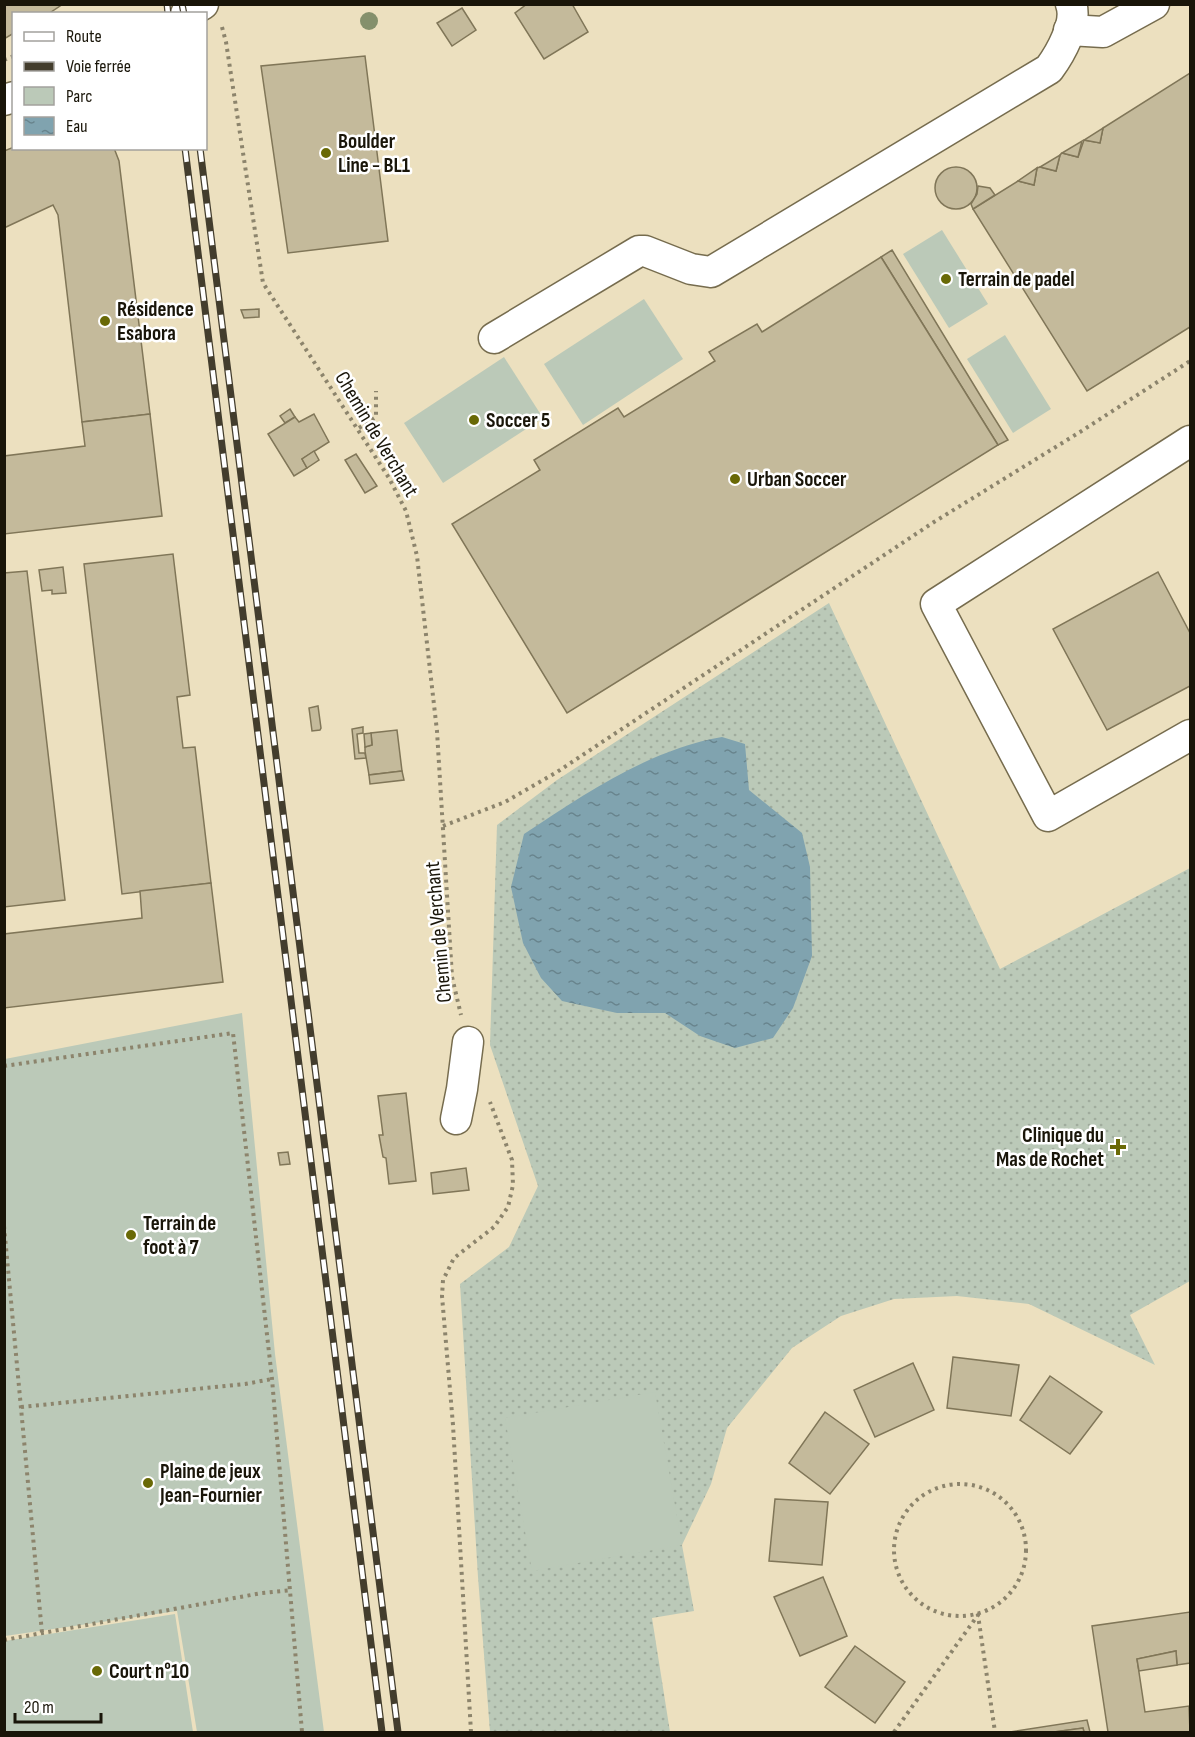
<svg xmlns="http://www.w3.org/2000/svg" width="1195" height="1737" viewBox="0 0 1195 1737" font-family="'Sofia Sans Condensed',sans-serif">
<defs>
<pattern id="green-dots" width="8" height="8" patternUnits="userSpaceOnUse" patternTransform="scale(1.5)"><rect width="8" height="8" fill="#bbc9b8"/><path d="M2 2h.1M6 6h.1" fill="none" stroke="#a0ac9d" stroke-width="1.8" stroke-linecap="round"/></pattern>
<pattern id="water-ripples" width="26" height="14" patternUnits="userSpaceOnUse" patternTransform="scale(1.5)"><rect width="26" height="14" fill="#80a3af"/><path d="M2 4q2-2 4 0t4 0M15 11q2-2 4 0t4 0" fill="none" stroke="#68848d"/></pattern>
</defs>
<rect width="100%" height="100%" fill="#ece0bf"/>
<path fill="url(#green-dots)" d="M 829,603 L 1000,969 L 1190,868 L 1190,1281 L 1130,1315 L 1155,1365 L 1029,1304 L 957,1296 L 894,1299 L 841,1316 L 792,1348 L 727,1428 L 711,1484 L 682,1545 L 694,1611 L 652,1618 L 670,1732 L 490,1732 L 478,1577 L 460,1284 L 509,1247 L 538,1186 L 490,1045 L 497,825 L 557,780 Z"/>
<g fill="#bbc9b8">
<path d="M 942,230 L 988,304 L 949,328 L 903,254 Z"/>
<path d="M 644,299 L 683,359 L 583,425 L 544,364 Z"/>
<path d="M 1005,335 L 1051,409 L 1013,433 L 967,359 Z"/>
<path d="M 504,357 L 543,418 L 443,483 L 404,423 Z"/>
<path d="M 242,1013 L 275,1354 L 324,1732 L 197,1732 L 177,1611 L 5,1636 L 5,1059 Z"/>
<path d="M 655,1392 L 682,1545 L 532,1571 L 505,1418 Z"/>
<path d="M 175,1614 L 193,1732 L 5,1732 L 5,1641 Z"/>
</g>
<path fill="url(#water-ripples)" d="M 722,737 L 745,744 L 749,790 L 802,833 L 810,867 L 812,956 L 793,1008 L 773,1038 L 735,1048 L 700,1036 L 665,1013 L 617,1013 L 562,1001 L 541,978 L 523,943 L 511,887 L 524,834 C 585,794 648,750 722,737 Z"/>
<g fill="#c4ba9b" stroke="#807658" stroke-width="1.5">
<path d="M 4,4 L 63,4 L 48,14 L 14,14 L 14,33 L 4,39 Z"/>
<path d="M 527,4 L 572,4 L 588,32 L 544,59 L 515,13 Z"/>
<path d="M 462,8 L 476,30 L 452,46 L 437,23 Z"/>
<path d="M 365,56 L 388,241 L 288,253 L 261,66 Z"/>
<path d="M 1190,73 L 1190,327 L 1087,391 L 973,209 L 1018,181 L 1034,185 L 1037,168 L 1040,167 L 1056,171 L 1060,155 L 1062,153 L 1078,157 L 1084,140 L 1100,143 L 1103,128 Z"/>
<path d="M 1103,128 L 1100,143 L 1084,140 Z"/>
<path d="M 1082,141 L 1078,157 L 1062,153 Z"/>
<path d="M 14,147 L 14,148 L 114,148 L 119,161 L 150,414 L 82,422 L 58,215 L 53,205 L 4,228 L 4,151 Z"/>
<path d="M 1060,155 L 1056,171 L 1040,167 Z"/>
<circle cx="956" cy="188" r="21"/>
<path d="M 1037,168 L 1034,185 L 1018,181 Z"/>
<path d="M 978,186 L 990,188 L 995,195 L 973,209 L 971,204 L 977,194 Z"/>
<path d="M 892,250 L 983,400 L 1008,440 L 998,445 L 881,257 Z"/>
<path d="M 881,257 L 998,445 L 567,713 L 452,524 L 540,470 L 534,460 L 618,408 L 624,417 L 715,361 L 709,352 L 757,324 L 762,332 Z"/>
<path d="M 259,309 L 259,317 L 244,318 L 241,310 Z"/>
<path d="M 290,409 L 295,417 L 285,423 L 280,416 Z"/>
<path d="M 150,414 L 162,516 L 4,534 L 4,456 L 85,446 L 82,422 Z"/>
<path d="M 314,414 L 329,442 L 302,459 L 307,468 L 294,476 L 268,434 L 295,417 L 299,422 Z"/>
<path d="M 314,451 L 319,460 L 307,468 L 302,459 Z"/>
<path d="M 356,454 L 377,486 L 365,493 L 345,460 Z"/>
<path d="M 173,554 L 190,695 L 177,697 L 183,748 L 195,747 L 211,883 L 122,894 L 84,564 Z"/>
<path d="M 63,567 L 66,593 L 52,594 L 52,590 L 42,591 L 39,570 Z"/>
<path d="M 27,571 L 65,900 L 4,907 L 4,573 Z"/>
<path d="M 1158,572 L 1190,633 L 1190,686 L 1107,730 L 1053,629 Z"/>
<path d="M 318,706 L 321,728 L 320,730 L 312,731 L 309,708 Z"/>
<path d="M 363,727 L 363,733 L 357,734 L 359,753 L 365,753 L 366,758 L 355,759 L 352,729 Z"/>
<path d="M 397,730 L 402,771 L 369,775 L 365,751 L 365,747 L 372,745 L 371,733 Z"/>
<path d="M 371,733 L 372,745 L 365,747 L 364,734 Z"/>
<path d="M 402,771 L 404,780 L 370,784 L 369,775 Z"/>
<path d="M 211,883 L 223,982 L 4,1008 L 4,934 L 142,918 L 140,891 Z"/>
<path d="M 406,1093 L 416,1181 L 389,1184 L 386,1158 L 383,1157 L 379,1135 L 383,1135 L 378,1096 Z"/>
<path d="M 288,1152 L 290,1164 L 280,1165 L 278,1153 Z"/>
<path d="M 466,1168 L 469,1190 L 433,1194 L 431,1173 Z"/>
<path d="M 953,1357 L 1019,1365 L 1011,1416 L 947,1408 Z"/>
<path d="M 913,1363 L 934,1410 L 875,1437 L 854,1390 Z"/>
<path d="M 1050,1376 L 1102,1412 L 1070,1454 L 1020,1420 Z"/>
<path d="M 825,1412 L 869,1444 L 830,1494 L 789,1463 Z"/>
<path d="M 775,1499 L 828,1502 L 822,1565 L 769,1561 Z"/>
<path d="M 823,1577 L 847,1636 L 800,1656 L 774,1597 Z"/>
<path d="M 1190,1612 L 1190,1663 L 1177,1665 L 1176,1651 L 1137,1659 L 1145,1712 L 1189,1706 L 1190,1732 L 1108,1732 L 1092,1626 Z"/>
<path d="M 855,1646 L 905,1682 L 875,1723 L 825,1687 Z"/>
<path d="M 1176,1651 L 1177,1665 L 1139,1671 L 1137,1659 Z"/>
<path d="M 1087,1720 L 1090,1732 L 1084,1732 L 1083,1728 L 1054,1732 L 1010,1732 Z"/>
<path d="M 1083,1728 L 1084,1732 L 1054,1732 Z"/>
</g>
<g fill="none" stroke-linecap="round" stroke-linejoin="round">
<g stroke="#766c4e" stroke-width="33">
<g id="minor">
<path d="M 186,14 L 203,4"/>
<path d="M 1069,30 L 1103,32 L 1154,4"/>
<path d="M 4,100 L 14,97"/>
<path d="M 494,338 L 639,251 L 645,251 L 691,269 L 711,272 L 1049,69 C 1060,54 1078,23 1071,4"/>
<path d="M 1190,441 L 936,604 L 1048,816 L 1190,735"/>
<path d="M 456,1119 L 462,1089 L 468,1042"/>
</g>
</g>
<g stroke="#8c846c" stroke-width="4" stroke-dasharray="3 4.5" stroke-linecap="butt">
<path d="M 222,27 L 226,42 L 263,283 L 389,478 L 406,511 L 417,556 L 437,731 L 452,977 L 461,1015"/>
<path d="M 4,60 L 14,56"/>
<path d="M 359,428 L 376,417 L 376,391"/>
<path d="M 443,826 L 505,802 L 557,772 L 934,522 L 1080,432 L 1190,361"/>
<path d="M 4,1066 L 233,1033 L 272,1379 L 302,1732"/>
<path d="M 4,1226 L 42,1633"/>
<path d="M 21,1407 L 245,1384 L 272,1379"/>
<circle cx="960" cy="1550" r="66"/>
<path d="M 4,1640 L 262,1593 L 292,1590"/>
<path d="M 471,1732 L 453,1425 L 442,1296 L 443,1280 L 454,1258 L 494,1227 L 508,1207 L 513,1185 L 512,1160 L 490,1102"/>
<path d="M 894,1732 L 978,1615 L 995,1732"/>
</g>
<use href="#minor" stroke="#fff" stroke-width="30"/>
<g stroke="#433d2d" stroke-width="7">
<g id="rail">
<path d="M 167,4 L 168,14"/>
<path d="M 182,4 L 184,14"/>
<path d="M 185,148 L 382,1732"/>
<path d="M 200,148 L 398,1732"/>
</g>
</g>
<use href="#rail" stroke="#fff" stroke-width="4.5" stroke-dasharray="14" stroke-linecap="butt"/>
</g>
<circle fill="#84906c" cx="369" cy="21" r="9"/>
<g fill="#696906" stroke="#fff" stroke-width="2">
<circle cx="326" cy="153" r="6"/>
<circle cx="946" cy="279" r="6"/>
<circle cx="105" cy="321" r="6"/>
<circle cx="474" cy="420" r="6"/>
<circle cx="735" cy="479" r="6"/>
<path d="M1115 1138h6v6h6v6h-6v6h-6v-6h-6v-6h6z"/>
<circle cx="131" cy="1235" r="6"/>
<circle cx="148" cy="1483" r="6"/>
<circle cx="97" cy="1671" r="6"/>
</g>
<g text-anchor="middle" stroke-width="5" stroke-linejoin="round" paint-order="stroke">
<g font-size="21" font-weight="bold" fill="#191509" stroke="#fff" text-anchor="start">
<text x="338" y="148">Boulder<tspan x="338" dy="24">Line - BL1</tspan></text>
<text x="958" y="286">Terrain de padel</text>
<text x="117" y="316">Résidence<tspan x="117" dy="24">Esabora</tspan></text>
<text x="486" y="427">Soccer 5</text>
<text x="747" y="486">Urban Soccer</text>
<text x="1104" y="1142" text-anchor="end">Clinique du<tspan x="1104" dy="24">Mas de Rochet</tspan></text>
<text x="143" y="1230">Terrain de<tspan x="143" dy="24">foot à 7</tspan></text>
<text x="160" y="1478">Plaine de jeux<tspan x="160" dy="24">Jean-Fournier</tspan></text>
<text x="109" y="1678">Court n°10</text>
</g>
<g font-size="21" fill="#191509" stroke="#fff">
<text transform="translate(377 434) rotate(59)" y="7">Chemin de Verchant</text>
<text transform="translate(438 932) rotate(-95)" y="7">Chemin de Verchant</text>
</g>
</g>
<rect width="1195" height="1737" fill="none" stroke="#191509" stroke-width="12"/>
<rect x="12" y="12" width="195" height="138" fill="#ffffff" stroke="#a3a19d" stroke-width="1.5"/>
<rect x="24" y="32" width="30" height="9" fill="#ffffff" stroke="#a3a19d" stroke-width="1.5"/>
<text x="66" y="42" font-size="18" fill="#191509">Route</text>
<rect x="24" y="62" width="30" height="9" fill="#433d2d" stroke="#a3a19d" stroke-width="1.5"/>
<text x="66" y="72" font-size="18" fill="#191509">Voie ferrée</text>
<rect x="24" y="87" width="30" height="18" fill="#bbc9b8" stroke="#a3a19d" stroke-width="1.5"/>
<text x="66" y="102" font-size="18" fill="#191509">Parc</text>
<rect x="24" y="117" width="30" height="18" fill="url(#water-ripples)" stroke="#a3a19d" stroke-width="1.5"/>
<text x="66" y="132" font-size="18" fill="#191509">Eau</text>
<path d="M15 1713v9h86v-9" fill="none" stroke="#191509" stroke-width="3"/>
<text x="24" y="1713" font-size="18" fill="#191509" stroke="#ffffff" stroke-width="4.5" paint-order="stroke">20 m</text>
</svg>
